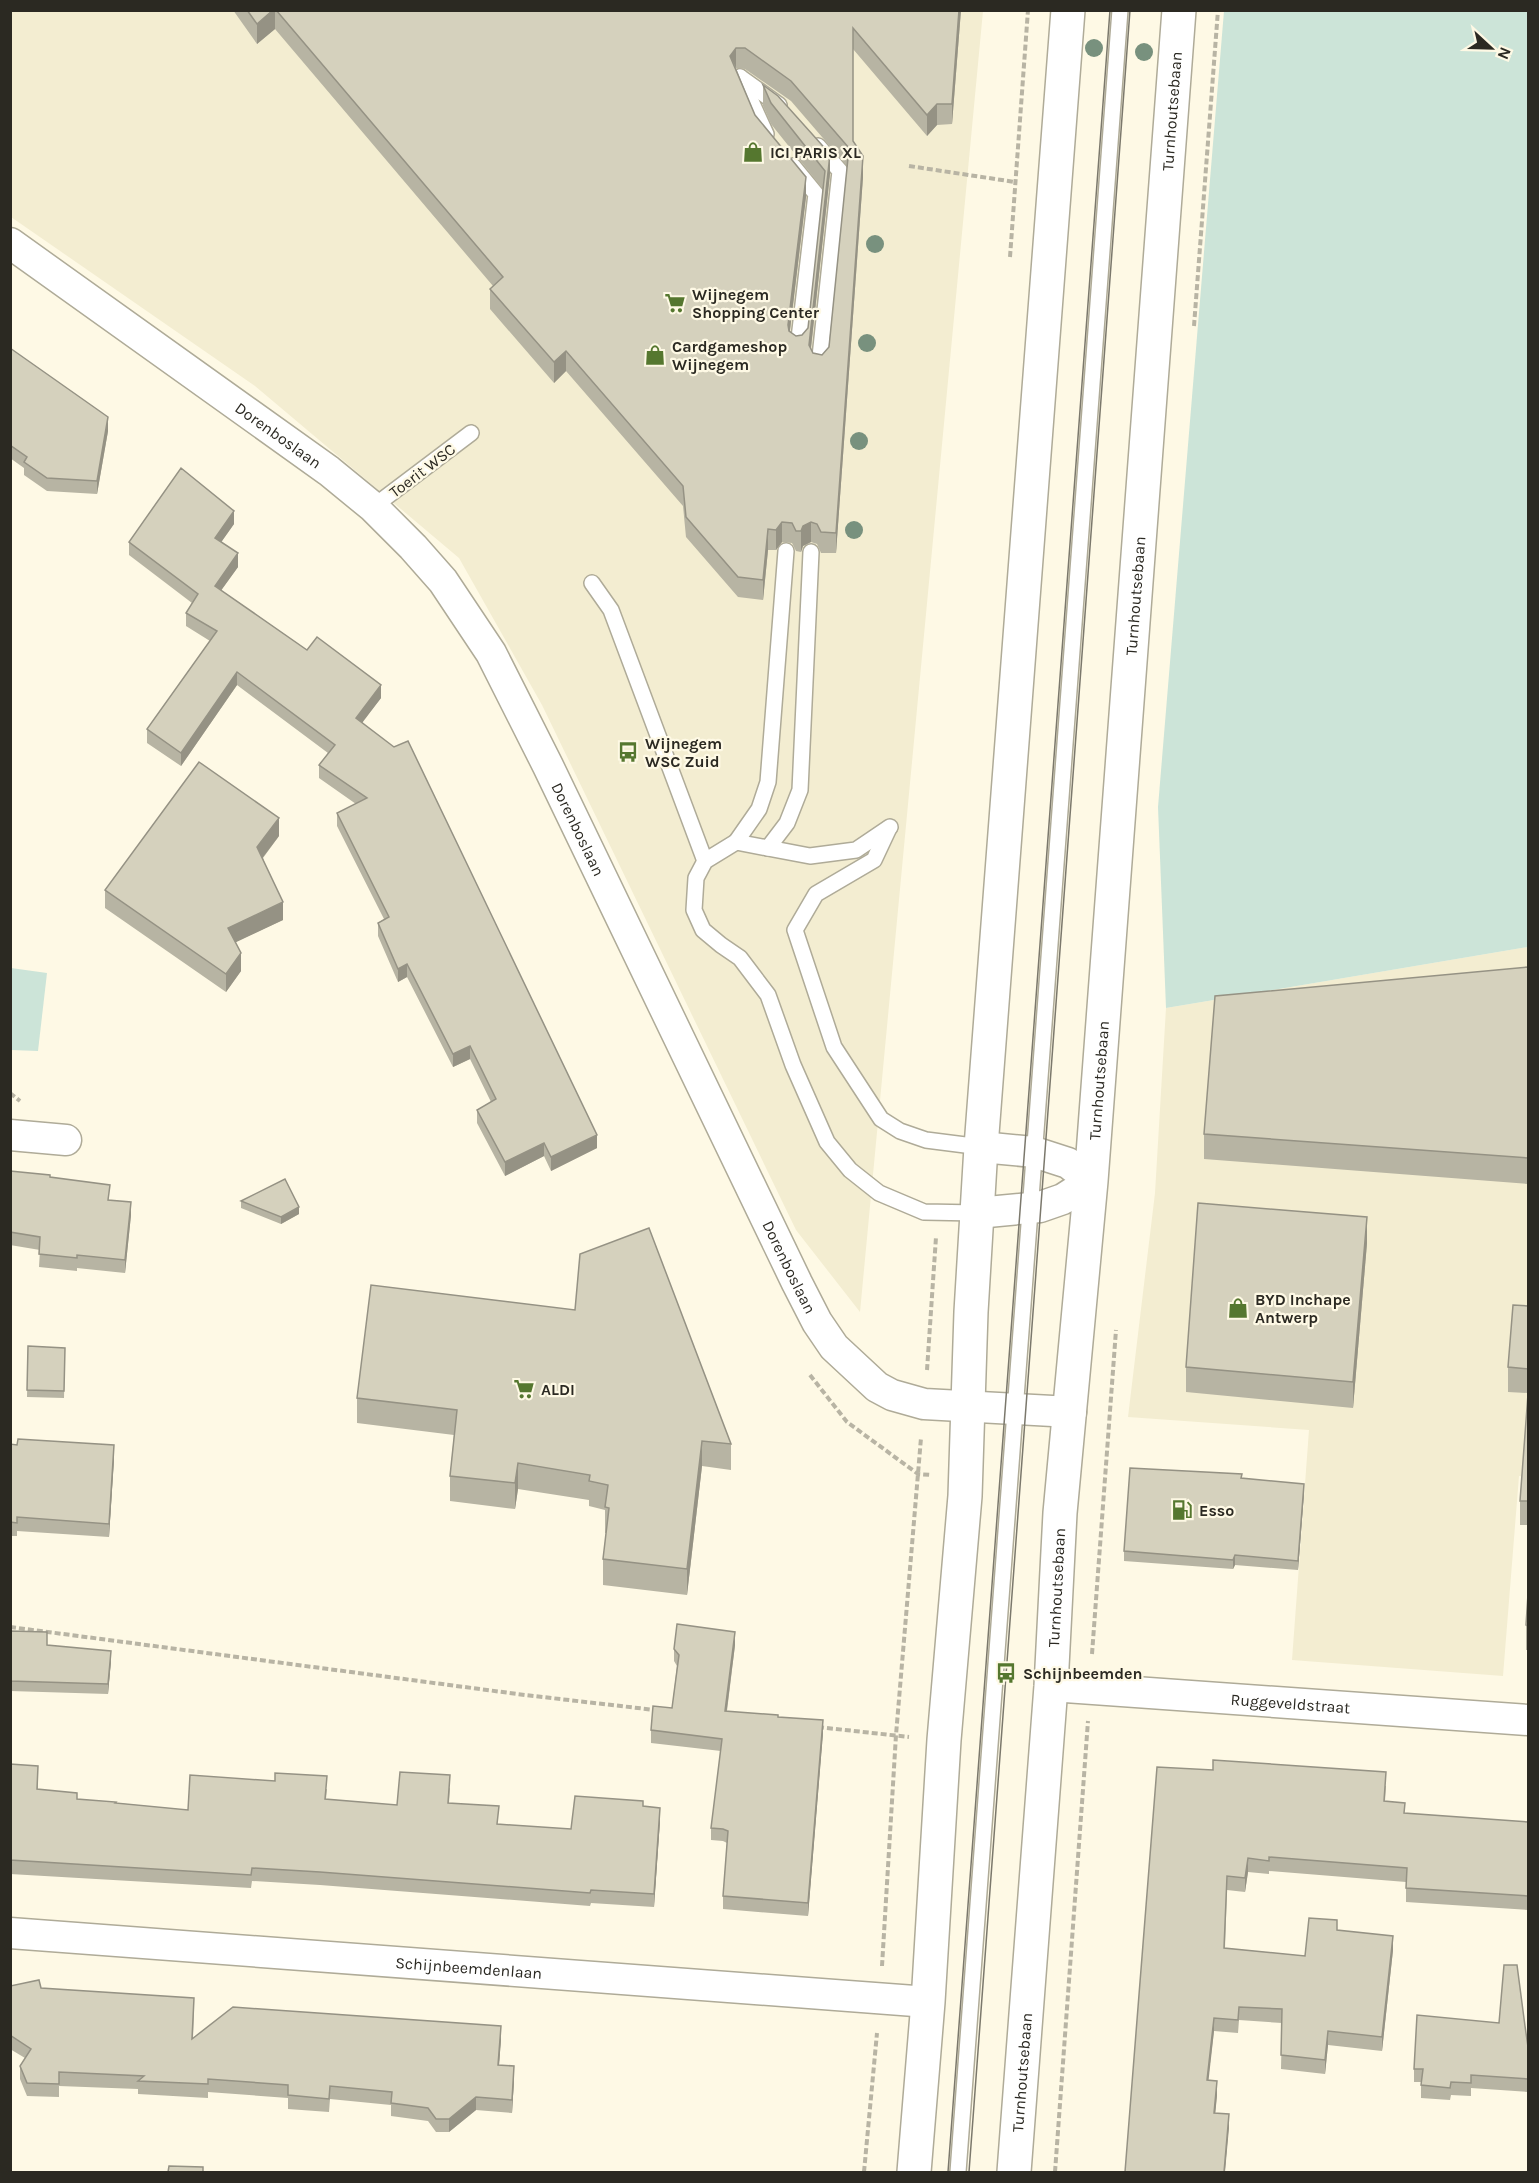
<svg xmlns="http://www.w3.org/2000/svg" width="1539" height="2183" viewBox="0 0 1539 2183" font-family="Karla,sans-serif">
<rect width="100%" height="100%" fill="#fef9e5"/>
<g fill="#f3edd1">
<path d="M 11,11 L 983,11 L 860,1312 L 796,1230 L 542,705 L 459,558 L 255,386 L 11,217 Z"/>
<path d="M 1528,947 L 1528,1477 L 1519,1476 L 1503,1676 L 1292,1660 L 1309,1430 L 1128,1417 L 1155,1193 L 1166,1008 Z"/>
</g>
<g fill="#cce4d8">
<path d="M 1224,11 L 1528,11 L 1528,947 L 1166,1008 L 1158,807 Z"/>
<path d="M 11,968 L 47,973 L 38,1051 L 11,1050 Z"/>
</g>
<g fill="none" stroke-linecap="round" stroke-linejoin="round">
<g stroke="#afab98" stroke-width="18">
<g id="lane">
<path d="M 740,77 L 779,105"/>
<path d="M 740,77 L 766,134"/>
<path d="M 818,146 L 840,171 L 819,366"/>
<path d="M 793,166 L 816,194 L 798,347"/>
<path d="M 373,507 L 471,433"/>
<path d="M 592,583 L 611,610 L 705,861"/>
<path d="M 890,827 L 856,850 L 810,856 L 736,842 L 705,861 L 696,878 L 694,910 L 703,930 L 721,945 L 740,958 L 768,995 L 793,1065 L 827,1142 L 850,1170 L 879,1193 L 924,1212 L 977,1213"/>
<path d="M 889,828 L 874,860 L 816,894 L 795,930 L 834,1047 L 881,1119 L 900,1131 L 926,1140 L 981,1147"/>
<path d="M 736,842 L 759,809 L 768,782 L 786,551"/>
<path d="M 768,848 L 787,823 L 800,790 L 811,552"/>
<path d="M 958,2172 L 1120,10"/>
</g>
</g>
<g stroke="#afab98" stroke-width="33">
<g id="street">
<path id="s1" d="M 10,243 L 329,471 L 373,507 L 413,547 L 443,581 L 491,653 L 548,766 L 797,1283 L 817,1322 L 834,1347 L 877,1387 L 892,1395 L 924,1404 L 1071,1412"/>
<path d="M 10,1135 L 66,1140"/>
<path d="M 977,1213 L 1040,1207 L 1063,1199 L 1091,1181 L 1068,1163 L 1034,1152 L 981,1147"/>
<path id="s2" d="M 1051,1686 L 1528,1720"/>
<path id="s3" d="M 10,1933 L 928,2002"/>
</g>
</g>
<g stroke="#afab98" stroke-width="36">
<g id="secondary">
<path d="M 914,2172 L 928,2002 L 944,1740 L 965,1496 L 971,1312 L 981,1147 L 1068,10"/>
<path id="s4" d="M 1014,2172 L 1051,1686 L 1060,1513 L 1091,1181 L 1179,10"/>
</g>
</g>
<g stroke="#b8b4a4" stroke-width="4" stroke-dasharray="6 3" stroke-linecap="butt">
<path d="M 909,166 L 1015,182"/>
<path d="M 1010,257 L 1028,10"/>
<path d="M 1194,326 L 1218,10"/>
<path d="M 10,1093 L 20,1101"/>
<path d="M 927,1370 L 936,1237"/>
<path d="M 810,1375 L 847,1422 L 918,1474 L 931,1475"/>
<path d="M 10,1627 L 525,1695 L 655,1710"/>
<path d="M 1092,1654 L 1116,1330"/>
<path d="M 818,1727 L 909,1737"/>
<path d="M 882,1966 L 896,1735 L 921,1438"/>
<path d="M 864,2172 L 877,2033"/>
<path d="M 1055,2172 L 1088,1721"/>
</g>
<use href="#lane" stroke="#fff" stroke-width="15"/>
<use href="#street" stroke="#fff" stroke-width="30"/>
<use href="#secondary" stroke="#fff" stroke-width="33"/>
<g stroke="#7b786c" stroke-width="1.5">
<path d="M 948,2172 L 1110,10"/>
<path d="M 969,2172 L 1130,10"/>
</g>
</g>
<g fill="#78917e">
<circle cx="1094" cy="48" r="9"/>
<circle cx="1144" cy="52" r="9"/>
<circle cx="875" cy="244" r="9"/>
<circle cx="867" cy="343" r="9"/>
<circle cx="859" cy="441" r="9"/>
<circle cx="854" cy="530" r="9"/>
</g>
<g fill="#b7b4a3" fill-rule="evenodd">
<path d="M 233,10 L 961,10 L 952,124 L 937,125 L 927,136 L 853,49 L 853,142 L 863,177 L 836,553 L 821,553 L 817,544 L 811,542 L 803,546 L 801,552 L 796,551 L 792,543 L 782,542 L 776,550 L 768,550 L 763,600 L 738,597 L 686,537 L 683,506 L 566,371 L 554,383 L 490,309 L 490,289 L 493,286 L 275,29 L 257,44 ZM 736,68 L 745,69 L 791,101 L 847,166 L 829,347 L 822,355 L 813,353 L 811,349 L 830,174 L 763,85 L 763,106 L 771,124 L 823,189 L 808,328 L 802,335 L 796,336 L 790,331 L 806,197 L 755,115 Z"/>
<path d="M 10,348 L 108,431 L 97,494 L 47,491 L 24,475 L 24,468 L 10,458 Z"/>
<path d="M 234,524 L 221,542 L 238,567 L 221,590 L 307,650 L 381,698 L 362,722 L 597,1148 L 551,1171 L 544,1156 L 505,1176 L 477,1123 L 477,1110 L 491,1102 L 470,1059 L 453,1067 L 407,977 L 398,982 L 378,936 L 378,923 L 384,919 L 337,826 L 337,813 L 356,804 L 319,778 L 319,765 L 328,753 L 237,685 L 181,766 L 147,743 L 147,729 L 210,641 L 186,626 L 186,613 L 192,603 L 129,555 L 129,542 Z"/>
<path d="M 279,836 L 263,858 L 283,920 L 235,942 L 241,971 L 226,992 L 105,908 L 105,890 Z"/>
<path d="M 1528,967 L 1528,1184 L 1204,1159 L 1204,1134 Z"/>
<path d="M 10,1171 L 50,1177 L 110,1200 L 131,1215 L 125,1273 L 77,1268 L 77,1271 L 39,1267 L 40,1250 L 10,1245 Z"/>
<path d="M 241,1201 L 299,1214 L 281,1224 L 241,1208 Z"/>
<path d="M 1367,1243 L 1353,1408 L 1186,1392 L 1186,1367 Z"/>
<path d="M 1528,1306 L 1528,1393 L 1508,1392 L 1508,1367 Z"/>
<path d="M 28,1346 L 65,1348 L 64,1398 L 27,1397 Z"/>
<path d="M 1528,1394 L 1528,1525 L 1520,1525 L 1520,1501 Z"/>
<path d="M 357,1398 L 731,1444 L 731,1470 L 702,1466 L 687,1595 L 603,1585 L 603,1559 L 606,1533 L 605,1533 L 605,1510 L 589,1506 L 589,1500 L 518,1489 L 515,1509 L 450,1501 L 450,1476 L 454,1435 L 357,1423 Z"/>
<path d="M 10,1444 L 114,1459 L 109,1537 L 17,1531 L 17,1536 L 10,1536 Z"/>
<path d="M 1242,1478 L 1304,1493 L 1298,1570 L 1235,1565 L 1233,1569 L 1124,1561 L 1124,1551 Z"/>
<path d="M 1528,1594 L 1528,1650 L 1526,1650 L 1526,1625 Z"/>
<path d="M 10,1631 L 47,1645 L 111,1661 L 108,1694 L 10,1691 Z"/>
<path d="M 735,1645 L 727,1711 L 778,1717 L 823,1733 L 808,1916 L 723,1909 L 723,1896 L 727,1843 L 723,1841 L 711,1840 L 711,1828 L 721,1751 L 651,1743 L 651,1730 L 672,1708 L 677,1666 L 674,1661 L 674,1649 Z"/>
<path d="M 10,1764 L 38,1779 L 38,1789 L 77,1799 L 188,1810 L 327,1789 L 326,1799 L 397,1805 L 450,1788 L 449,1803 L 498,1824 L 571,1829 L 643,1806 L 660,1821 L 654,1907 L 591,1903 L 590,1906 L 320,1885 L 252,1881 L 251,1888 L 10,1874 Z"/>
<path d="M 1213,1770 L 1386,1786 L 1385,1801 L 1405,1814 L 1528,1822 L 1528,1910 L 1406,1902 L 1406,1882 L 1269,1871 L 1269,1874 L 1248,1872 L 1245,1892 L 1227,1890 L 1225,1948 L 1305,1956 L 1337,1930 L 1393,1950 L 1382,2051 L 1328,2045 L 1325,2074 L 1281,2069 L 1282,2023 L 1239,2020 L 1238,2033 L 1214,2031 L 1208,2080 L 1217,2095 L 1215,2113 L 1229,2128 L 1125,2172 Z"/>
<path d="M 10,1986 L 41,1988 L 194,2012 L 193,2038 L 501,2039 L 499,2065 L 514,2080 L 512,2113 L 476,2110 L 449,2132 L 436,2132 L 428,2121 L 391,2116 L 391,2105 L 330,2099 L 329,2112 L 288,2109 L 288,2098 L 208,2092 L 208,2098 L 138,2094 L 138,2089 L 59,2086 L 59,2097 L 27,2096 L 20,2079 L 20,2066 L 25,2058 L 10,2049 Z"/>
<path d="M 1525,2026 L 1528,2047 L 1528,2092 L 1471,2088 L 1471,2096 L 1451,2095 L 1450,2100 L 1421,2098 L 1421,2082 L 1414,2082 L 1414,2069 Z"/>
</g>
<g fill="#959284">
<path d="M 273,10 L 275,10 L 275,29 L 257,44 L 257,24 Z"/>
<path d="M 959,10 L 961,10 L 952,124 L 952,104 Z"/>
<path d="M 736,48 L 736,68 L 730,56 Z"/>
<path d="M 937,104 L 937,125 L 927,136 L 927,115 Z"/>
<path d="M 830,154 L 830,174 L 809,365 L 809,345 Z"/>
<path d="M 863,156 L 863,177 L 836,553 L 836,533 Z"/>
<path d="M 806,177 L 806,197 L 788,346 L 788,325 Z"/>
<path d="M 566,351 L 566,371 L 554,383 L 554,362 Z"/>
<path d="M 108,417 L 108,431 L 97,494 L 97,481 Z"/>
<path d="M 234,511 L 234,524 L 215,551 L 215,538 Z"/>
<path d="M 782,522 L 782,542 L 776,550 L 776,530 Z"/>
<path d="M 811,522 L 811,542 L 803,546 L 801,552 L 801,531 L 803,526 Z"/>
<path d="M 768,529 L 768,550 L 763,600 L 763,580 Z"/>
<path d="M 238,553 L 238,567 L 215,599 L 215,586 Z"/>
<path d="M 237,672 L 237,685 L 181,766 L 181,753 Z"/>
<path d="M 381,685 L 381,698 L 356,731 L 356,718 Z"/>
<path d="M 279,818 L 279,836 L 257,865 L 257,847 Z"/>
<path d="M 283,902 L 283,920 L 228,946 L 228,928 Z"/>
<path d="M 241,953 L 241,971 L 226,992 L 226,974 Z"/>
<path d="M 407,964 L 407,977 L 398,982 L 398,969 Z"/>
<path d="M 470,1046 L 470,1059 L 453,1067 L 453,1054 Z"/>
<path d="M 597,1135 L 597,1148 L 551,1171 L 551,1157 Z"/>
<path d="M 544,1143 L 544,1156 L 505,1176 L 505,1162 Z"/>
<path d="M 131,1202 L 131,1215 L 125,1273 L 125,1260 Z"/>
<path d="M 299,1207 L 299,1214 L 281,1224 L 281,1217 Z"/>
<path d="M 1367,1217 L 1367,1243 L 1353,1408 L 1353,1382 Z"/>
<path d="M 702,1441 L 702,1466 L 687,1595 L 687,1569 Z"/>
<path d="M 114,1445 L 114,1459 L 109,1537 L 109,1524 Z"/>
<path d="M 518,1463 L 518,1489 L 515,1509 L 515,1483 Z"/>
<path d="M 1304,1484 L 1304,1493 L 1298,1570 L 1298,1561 Z"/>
<path d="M 1235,1555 L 1235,1565 L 1233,1569 L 1233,1560 Z"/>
<path d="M 735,1632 L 735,1645 L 725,1724 L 725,1711 Z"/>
<path d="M 111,1651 L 111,1661 L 108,1694 L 108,1684 Z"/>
<path d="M 823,1720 L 823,1733 L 808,1916 L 808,1903 Z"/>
<path d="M 660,1808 L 660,1821 L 654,1907 L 654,1894 Z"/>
<path d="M 1248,1858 L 1248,1872 L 1245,1892 L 1245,1878 Z"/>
<path d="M 1393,1936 L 1393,1950 L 1382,2051 L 1382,2037 Z"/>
<path d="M 1214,2018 L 1214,2031 L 1207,2094 L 1207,2080 Z"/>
<path d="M 501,2026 L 501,2039 L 498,2079 L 498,2065 Z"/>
<path d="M 1328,2031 L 1328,2045 L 1325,2074 L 1325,2060 Z"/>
<path d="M 514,2066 L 514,2080 L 512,2113 L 512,2100 Z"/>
<path d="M 1217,2081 L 1217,2095 L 1214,2127 L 1214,2113 Z"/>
<path d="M 476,2097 L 476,2110 L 449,2132 L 449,2119 Z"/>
<path d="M 1229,2114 L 1229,2128 L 1225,2172 L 1224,2172 Z"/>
</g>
<g fill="#d5d1bd" stroke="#959284" stroke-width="1.5" fill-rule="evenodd">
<path d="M 247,10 L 273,10 L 257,24 Z"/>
<path d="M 276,10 L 959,10 L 952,104 L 937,104 L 927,115 L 853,28 L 853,141 L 863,156 L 836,533 L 821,532 L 817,524 L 811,522 L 803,526 L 801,531 L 796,531 L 792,523 L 782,522 L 776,530 L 768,529 L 763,580 L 738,577 L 686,517 L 683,486 L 566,351 L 554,362 L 490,289 L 503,277 ZM 736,48 L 745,48 L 791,81 L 849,148 L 829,347 L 822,355 L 813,353 L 809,345 L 830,154 L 778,96 L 763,85 L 771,103 L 825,171 L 808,328 L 802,335 L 796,336 L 789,331 L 788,325 L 806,177 L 755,115 L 730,56 Z"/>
<path d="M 10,348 L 108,417 L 97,481 L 47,478 L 24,462 L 27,457 L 10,445 Z"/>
<path d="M 181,468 L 234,511 L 215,538 L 238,553 L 215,586 L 307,650 L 317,637 L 381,685 L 356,718 L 394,747 L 408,741 L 597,1135 L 551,1157 L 544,1143 L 505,1162 L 477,1110 L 496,1099 L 470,1046 L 453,1054 L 407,964 L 398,969 L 378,923 L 389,917 L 337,813 L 367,798 L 319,765 L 335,745 L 237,672 L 181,753 L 147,729 L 217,631 L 186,613 L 198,594 L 129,542 Z"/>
<path d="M 199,762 L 279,818 L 257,847 L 283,902 L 228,928 L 241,953 L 226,974 L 105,890 Z"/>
<path d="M 1528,967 L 1528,1158 L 1204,1134 L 1215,996 Z"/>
<path d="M 10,1171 L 50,1175 L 50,1177 L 110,1185 L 108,1200 L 131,1202 L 125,1260 L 77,1255 L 77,1258 L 39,1254 L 40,1237 L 10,1232 Z"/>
<path d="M 285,1179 L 299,1207 L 281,1217 L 241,1201 Z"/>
<path d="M 1198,1203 L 1367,1217 L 1353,1382 L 1186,1367 Z"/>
<path d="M 649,1228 L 731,1444 L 702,1441 L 687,1569 L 603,1559 L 609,1508 L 605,1507 L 608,1485 L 589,1481 L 590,1475 L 518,1463 L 515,1483 L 450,1476 L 457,1410 L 357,1398 L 371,1285 L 575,1310 L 580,1254 Z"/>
<path d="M 1513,1305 L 1528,1306 L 1528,1369 L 1508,1367 Z"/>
<path d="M 28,1346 L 65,1348 L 64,1391 L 27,1390 Z"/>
<path d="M 1528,1394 L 1528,1501 L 1520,1501 Z"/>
<path d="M 18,1439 L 114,1445 L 109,1524 L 17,1517 L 17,1523 L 10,1522 L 10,1444 L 17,1445 Z"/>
<path d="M 1130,1468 L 1242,1474 L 1241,1478 L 1304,1484 L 1298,1561 L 1235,1555 L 1233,1560 L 1124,1551 Z"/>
<path d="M 1528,1594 L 1528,1626 L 1526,1625 Z"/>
<path d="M 677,1624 L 735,1632 L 725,1711 L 778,1715 L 778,1717 L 823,1720 L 808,1903 L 723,1896 L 728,1831 L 723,1829 L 711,1828 L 722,1739 L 651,1730 L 653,1706 L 672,1708 L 679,1655 L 674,1649 Z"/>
<path d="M 10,1631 L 47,1632 L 47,1645 L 111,1651 L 108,1684 L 10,1681 Z"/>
<path d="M 1213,1760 L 1386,1772 L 1384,1801 L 1405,1803 L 1404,1813 L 1528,1822 L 1528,1896 L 1406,1888 L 1407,1868 L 1269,1857 L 1269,1861 L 1248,1858 L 1245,1878 L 1227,1876 L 1224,1948 L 1305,1956 L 1309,1918 L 1337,1920 L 1337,1930 L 1393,1936 L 1382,2037 L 1328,2031 L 1325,2060 L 1281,2055 L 1282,2009 L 1239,2007 L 1238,2020 L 1214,2018 L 1207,2080 L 1217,2081 L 1214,2113 L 1229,2114 L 1224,2172 L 1125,2172 L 1157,1767 L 1213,1770 Z"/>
<path d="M 10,1764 L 38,1766 L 37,1789 L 77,1793 L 77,1799 L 116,1802 L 115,1803 L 188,1810 L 190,1775 L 275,1781 L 275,1773 L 327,1776 L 325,1799 L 397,1805 L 400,1772 L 450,1775 L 448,1803 L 499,1806 L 497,1824 L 571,1829 L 575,1796 L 643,1801 L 643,1806 L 660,1808 L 654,1894 L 591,1890 L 590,1893 L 320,1872 L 252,1868 L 251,1875 L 10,1860 Z"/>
<path d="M 1504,1965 L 1517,1965 L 1525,2026 L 1528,2047 L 1528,2079 L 1471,2075 L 1471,2083 L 1451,2082 L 1450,2088 L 1421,2085 L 1423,2069 L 1414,2069 L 1417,2015 L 1499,2023 Z"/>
<path d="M 39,1980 L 41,1988 L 194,1998 L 192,2039 L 233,2007 L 501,2026 L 498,2065 L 514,2066 L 512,2100 L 476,2097 L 449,2119 L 436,2119 L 428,2108 L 391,2103 L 392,2092 L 330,2086 L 329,2099 L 288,2095 L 288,2085 L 208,2079 L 208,2084 L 138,2081 L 144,2076 L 59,2072 L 59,2084 L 27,2083 L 20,2066 L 31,2049 L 10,2035 L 10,1986 Z"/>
<path d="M 169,2166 L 203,2167 L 203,2172 L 168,2172 Z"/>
</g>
<defs>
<g id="shop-bare" transform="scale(1.62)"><path d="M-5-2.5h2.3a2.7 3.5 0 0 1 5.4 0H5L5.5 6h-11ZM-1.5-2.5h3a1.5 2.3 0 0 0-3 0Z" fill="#55772f" stroke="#fef9e5" stroke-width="2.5" paint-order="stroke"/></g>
<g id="supermarket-bare" transform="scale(1.62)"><path d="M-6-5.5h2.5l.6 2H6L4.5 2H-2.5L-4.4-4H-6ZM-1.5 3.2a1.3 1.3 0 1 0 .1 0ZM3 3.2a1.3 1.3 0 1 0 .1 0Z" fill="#55772f" stroke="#fef9e5" stroke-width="2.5" paint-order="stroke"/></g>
<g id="bus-bare" transform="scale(1.62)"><path d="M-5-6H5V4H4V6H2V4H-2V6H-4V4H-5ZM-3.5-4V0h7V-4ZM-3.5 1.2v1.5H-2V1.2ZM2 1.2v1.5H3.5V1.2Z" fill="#55772f" stroke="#fef9e5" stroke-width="2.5" paint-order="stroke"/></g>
<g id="fuel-bare" transform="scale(1.62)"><path d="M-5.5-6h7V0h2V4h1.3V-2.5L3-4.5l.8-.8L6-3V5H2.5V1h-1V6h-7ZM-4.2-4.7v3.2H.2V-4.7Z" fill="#55772f" stroke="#fef9e5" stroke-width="2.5" paint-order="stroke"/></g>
</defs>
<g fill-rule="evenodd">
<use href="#shop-bare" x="753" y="152"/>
<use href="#supermarket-bare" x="675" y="303"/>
<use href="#shop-bare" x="655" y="355"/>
<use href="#bus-bare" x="628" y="752"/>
<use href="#shop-bare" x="1238" y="1308"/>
<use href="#supermarket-bare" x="524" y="1389"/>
<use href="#fuel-bare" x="1182" y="1510"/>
<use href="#bus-bare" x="1006" y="1673"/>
</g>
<g text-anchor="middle" stroke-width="4.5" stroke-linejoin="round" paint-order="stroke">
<g font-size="16" fill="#2b2922" stroke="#fef9e5">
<text dy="6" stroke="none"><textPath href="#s4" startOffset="2067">Turnhoutsebaan</textPath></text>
<text dy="6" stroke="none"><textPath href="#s1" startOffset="330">Dorenboslaan</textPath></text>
<text transform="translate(422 470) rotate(-37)" y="6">Toerit WSC</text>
<text dy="6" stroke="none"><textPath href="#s4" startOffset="1581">Turnhoutsebaan</textPath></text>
<text dy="6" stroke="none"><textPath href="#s1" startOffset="834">Dorenboslaan</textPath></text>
<text dy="6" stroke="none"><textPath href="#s4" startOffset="1095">Turnhoutsebaan</textPath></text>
<text dy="6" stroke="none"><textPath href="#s1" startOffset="1320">Dorenboslaan</textPath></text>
<text dy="6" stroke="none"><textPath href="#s4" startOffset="586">Turnhoutsebaan</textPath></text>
<text dy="6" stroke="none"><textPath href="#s2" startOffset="240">Ruggeveldstraat</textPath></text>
<text dy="6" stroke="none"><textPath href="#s3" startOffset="460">Schijnbeemdenlaan</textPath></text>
<text dy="6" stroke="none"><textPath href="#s4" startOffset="100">Turnhoutsebaan</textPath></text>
</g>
<g font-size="16" font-weight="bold" fill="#2b2922" stroke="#fef9e5" text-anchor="start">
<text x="770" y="158">ICI PARIS XL</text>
<text x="692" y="300">Wijnegem<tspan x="692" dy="18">Shopping Center</tspan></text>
<text x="672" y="352">Cardgameshop<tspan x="672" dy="18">Wijnegem</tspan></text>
<text x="645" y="749">Wijnegem<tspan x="645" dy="18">WSC Zuid</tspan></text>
<text x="1255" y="1305">BYD Inchape<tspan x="1255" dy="18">Antwerp</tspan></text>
<text x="541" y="1395">ALDI</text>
<text x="1199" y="1516">Esso</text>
<text x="1023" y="1679">Schijnbeemden</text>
</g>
</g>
<rect width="1539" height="2183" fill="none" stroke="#2b2922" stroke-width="24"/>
<g transform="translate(1491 48) rotate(112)" stroke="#fef9e5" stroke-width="4.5" paint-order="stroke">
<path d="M0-4.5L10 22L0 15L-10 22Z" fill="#2b2922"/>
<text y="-9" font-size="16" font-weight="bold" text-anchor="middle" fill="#2b2922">N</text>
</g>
</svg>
